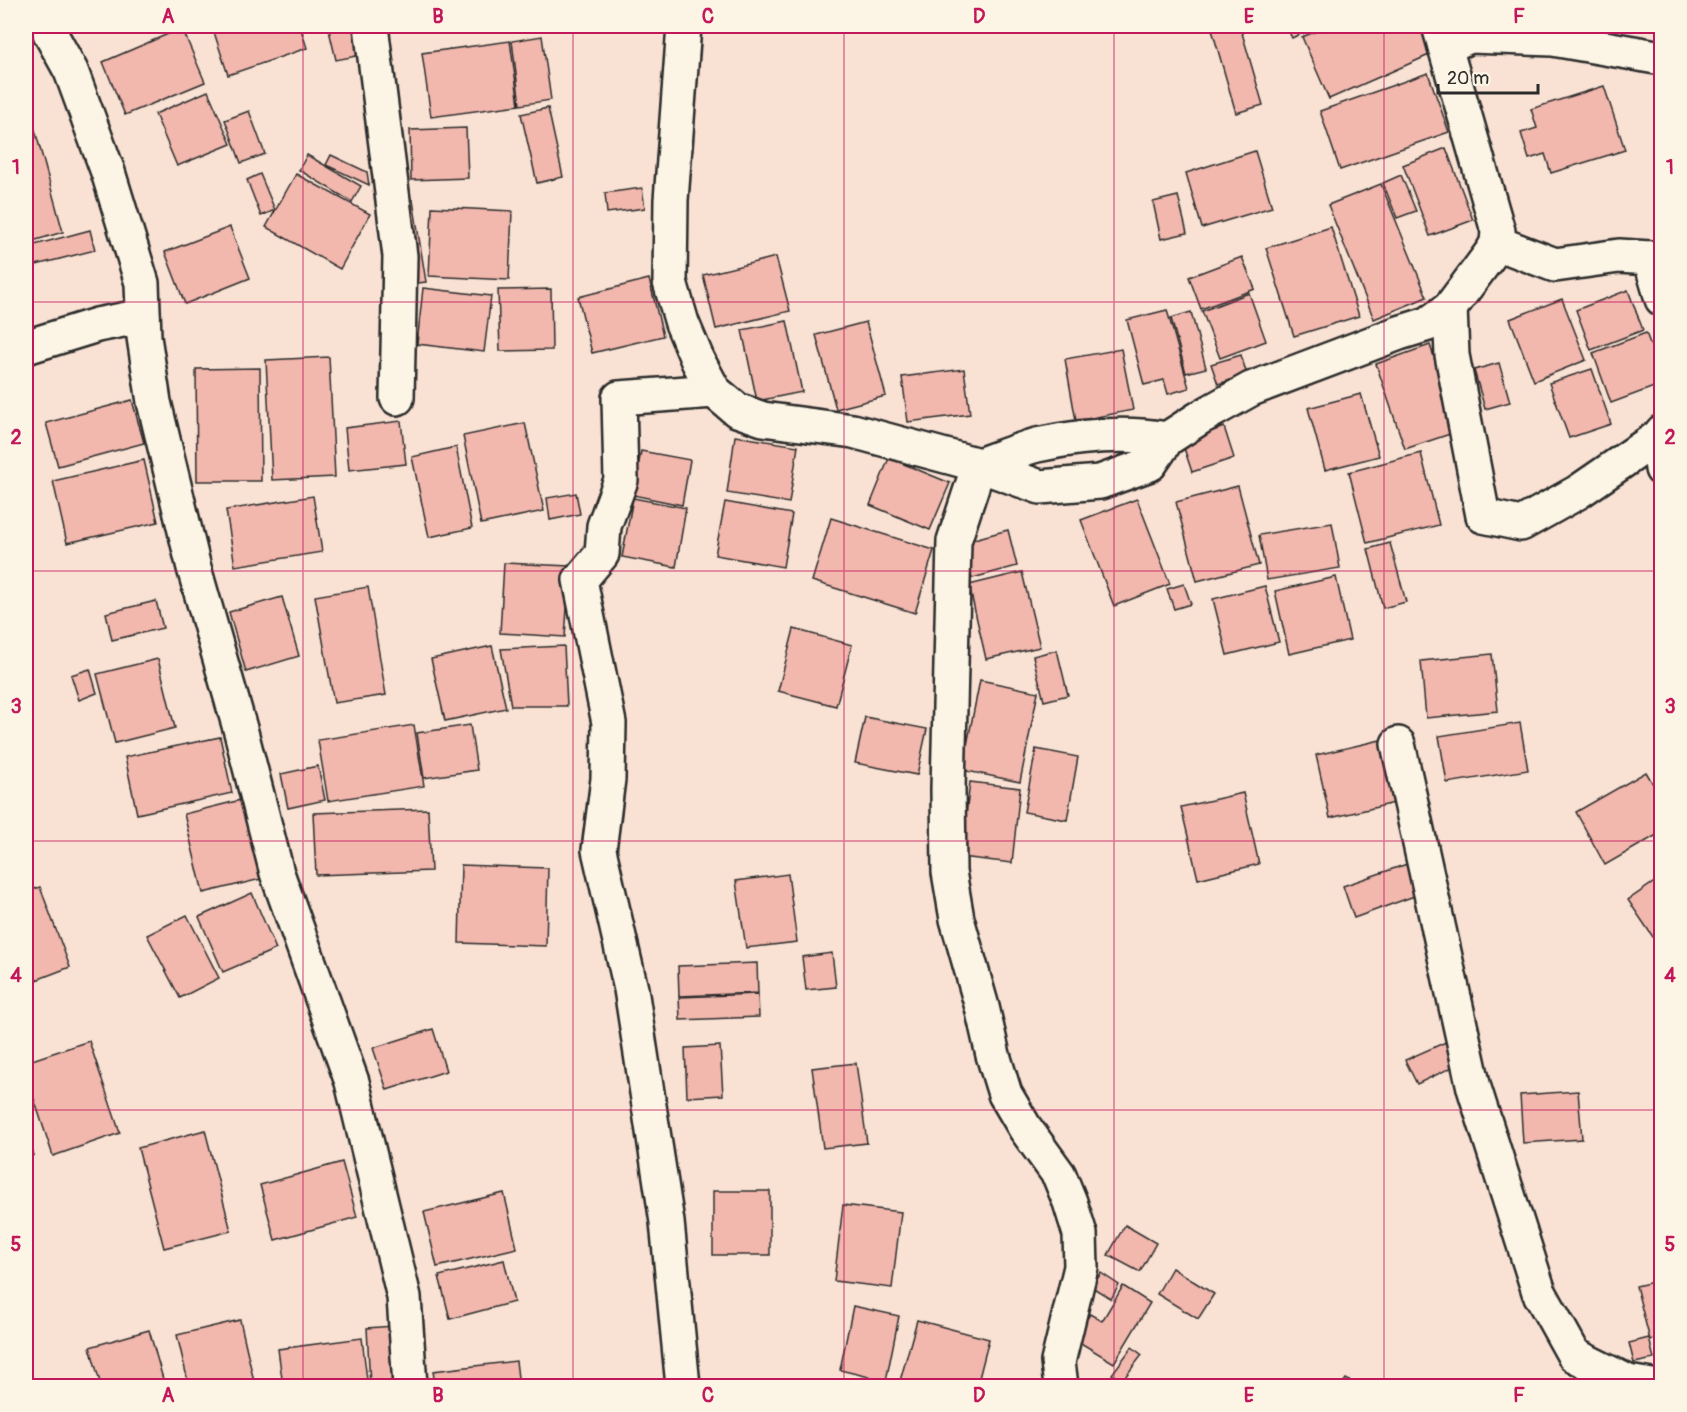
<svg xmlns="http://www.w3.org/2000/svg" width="1687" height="1412" viewBox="0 0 1687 1412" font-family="Pangolin,sans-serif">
<rect width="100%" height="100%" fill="#f9e2d4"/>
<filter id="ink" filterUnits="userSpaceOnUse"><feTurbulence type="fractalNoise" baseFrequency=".0167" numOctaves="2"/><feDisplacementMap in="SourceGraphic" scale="12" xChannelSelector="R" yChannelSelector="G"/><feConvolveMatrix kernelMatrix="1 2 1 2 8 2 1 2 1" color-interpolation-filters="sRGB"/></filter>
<g filter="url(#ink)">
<g fill="#f2b7ad" stroke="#2b2b2b" stroke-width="1.5">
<path d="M 212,26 L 300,26 L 307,48 L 228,75 Z"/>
<path d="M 328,26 L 361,26 L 367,54 L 336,60 Z"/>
<path d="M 1211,26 L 1240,26 L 1263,105 L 1236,113 Z"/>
<path d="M 1286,26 L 1317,26 L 1292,38 Z"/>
<path d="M 1329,26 L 1424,26 L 1436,52 L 1329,99 L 1302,37 Z"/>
<path d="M 182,28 L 205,82 L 125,115 L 103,62 Z"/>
<path d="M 542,36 L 551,100 L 520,105 L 512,41 Z"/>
<path d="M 510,41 L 519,105 L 431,117 L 422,53 Z"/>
<path d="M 1428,73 L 1449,132 L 1340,170 L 1320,111 Z"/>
<path d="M 1604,86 L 1625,150 L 1551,173 L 1545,154 L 1529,159 L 1521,133 L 1537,128 L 1531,109 Z"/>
<path d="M 208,91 L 231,144 L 177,166 L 155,114 Z"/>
<path d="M 26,97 L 63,232 L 26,243 Z"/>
<path d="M 548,108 L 563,177 L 537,183 L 521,114 Z"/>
<path d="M 249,111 L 265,154 L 241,163 L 225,120 Z"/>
<path d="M 466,128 L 468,178 L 411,180 L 410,130 Z"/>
<path d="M 1446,148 L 1473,220 L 1430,236 L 1403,165 Z"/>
<path d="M 1255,151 L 1272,207 L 1202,228 L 1186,173 Z"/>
<path d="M 307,155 L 361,186 L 352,202 L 299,170 Z"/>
<path d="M 331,155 L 367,172 L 369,185 L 326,165 Z"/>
<path d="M 260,174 L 275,210 L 261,216 L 247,180 Z"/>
<path d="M 296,174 L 370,214 L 340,269 L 266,227 Z"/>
<path d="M 1401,175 L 1416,211 L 1397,218 L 1383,183 Z"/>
<path d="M 1381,184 L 1427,297 L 1374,319 L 1328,205 Z"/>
<path d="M 642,188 L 645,208 L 607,213 L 605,193 Z"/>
<path d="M 1178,196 L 1187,233 L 1161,239 L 1153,202 Z"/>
<path d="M 413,200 L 426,282 L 409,284 L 397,203 Z"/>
<path d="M 432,207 L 512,211 L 509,280 L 429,276 Z"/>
<path d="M 230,227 L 250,278 L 185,304 L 165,252 Z"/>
<path d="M 1331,227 L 1359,316 L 1294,336 L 1266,248 Z"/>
<path d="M 90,230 L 95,250 L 32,266 L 27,247 Z"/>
<path d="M 776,257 L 790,311 L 716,329 L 703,275 Z"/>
<path d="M 1242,257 L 1255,289 L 1201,309 L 1189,277 Z"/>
<path d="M 649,279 L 663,336 L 592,353 L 578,297 Z"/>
<path d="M 423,288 L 491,296 L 484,352 L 417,344 Z"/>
<path d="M 551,289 L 552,350 L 500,351 L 498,290 Z"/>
<path d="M 1628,290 L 1643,330 L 1591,350 L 1576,310 Z"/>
<path d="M 1249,293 L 1266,341 L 1220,358 L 1202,311 Z"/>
<path d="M 1562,299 L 1586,360 L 1534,381 L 1510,319 Z"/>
<path d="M 1167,310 L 1189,388 L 1168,394 L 1164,380 L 1144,385 L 1127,320 Z"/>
<path d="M 1191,312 L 1206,368 L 1186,373 L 1171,318 Z"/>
<path d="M 787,321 L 802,392 L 757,401 L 742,330 Z"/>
<path d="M 866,322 L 886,396 L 836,409 L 816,335 Z"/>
<path d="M 1646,333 L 1662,375 L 1662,384 L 1611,403 L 1593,353 Z"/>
<path d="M 1430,345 L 1459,431 L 1405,449 L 1376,364 Z"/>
<path d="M 1121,349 L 1133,410 L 1076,421 L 1065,359 Z"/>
<path d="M 1241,355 L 1247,375 L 1218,384 L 1211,364 Z"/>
<path d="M 329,357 L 335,477 L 272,480 L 266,360 Z"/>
<path d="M 1499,363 L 1510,402 L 1485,409 L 1474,370 Z"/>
<path d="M 260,368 L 261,481 L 197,481 L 196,369 Z"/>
<path d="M 964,369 L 970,414 L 908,422 L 902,377 Z"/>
<path d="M 1592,369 L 1611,424 L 1569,438 L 1549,383 Z"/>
<path d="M 1361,394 L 1379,456 L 1325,470 L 1308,408 Z"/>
<path d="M 132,400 L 144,443 L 58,466 L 46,423 Z"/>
<path d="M 401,421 L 406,464 L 349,470 L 345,428 Z"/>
<path d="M 525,423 L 544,511 L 481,524 L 463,436 Z"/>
<path d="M 1224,427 L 1234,458 L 1192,472 L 1182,442 Z"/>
<path d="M 735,436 L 798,446 L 789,503 L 727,493 Z"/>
<path d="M 456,447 L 472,528 L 429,537 L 412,457 Z"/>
<path d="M 641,451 L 690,460 L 682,505 L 633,495 Z"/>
<path d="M 1421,453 L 1439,525 L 1367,543 L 1349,472 Z"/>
<path d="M 889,458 L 950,483 L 930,530 L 870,505 Z"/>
<path d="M 144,460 L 158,522 L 67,543 L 53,481 Z"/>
<path d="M 1238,486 L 1259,565 L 1197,581 L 1176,502 Z"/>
<path d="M 576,493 L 580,514 L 550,520 L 547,498 Z"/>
<path d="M 313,496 L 322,552 L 235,566 L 226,510 Z"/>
<path d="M 633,498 L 686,508 L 676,567 L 622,557 Z"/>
<path d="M 1137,499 L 1170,584 L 1114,606 L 1081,520 Z"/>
<path d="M 725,502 L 792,514 L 783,567 L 715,555 Z"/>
<path d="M 831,518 L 934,550 L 915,613 L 812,581 Z"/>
<path d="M 1332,523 L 1340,568 L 1267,580 L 1259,535 Z"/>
<path d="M 1008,530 L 1017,566 L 969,579 L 959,543 Z"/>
<path d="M 1390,543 L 1406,602 L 1383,608 L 1368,549 Z"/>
<path d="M 504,563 L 570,566 L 565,637 L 500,633 Z"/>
<path d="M 1022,572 L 1040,647 L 986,659 L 969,585 Z"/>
<path d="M 1336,577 L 1350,640 L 1289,654 L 1275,591 Z"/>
<path d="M 1184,584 L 1191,604 L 1174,609 L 1167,589 Z"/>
<path d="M 1265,586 L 1279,642 L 1227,655 L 1213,599 Z"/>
<path d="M 368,587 L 386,695 L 334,703 L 315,596 Z"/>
<path d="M 282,597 L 299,656 L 246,672 L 229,612 Z"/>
<path d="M 156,601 L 163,628 L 112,640 L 106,613 Z"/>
<path d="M 794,629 L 852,645 L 836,706 L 778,691 Z"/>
<path d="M 492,646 L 506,708 L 445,721 L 431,659 Z"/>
<path d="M 564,646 L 567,706 L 511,706 L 501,649 Z"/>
<path d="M 1057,650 L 1068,695 L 1044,701 L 1033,656 Z"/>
<path d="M 1492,654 L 1498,711 L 1426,718 L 1421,661 Z"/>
<path d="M 158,659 L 175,728 L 115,743 L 97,674 Z"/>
<path d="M 90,669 L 97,693 L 79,700 L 71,675 Z"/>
<path d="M 980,680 L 1038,692 L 1020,782 L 962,770 Z"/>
<path d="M 865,717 L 927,729 L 917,775 L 855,763 Z"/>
<path d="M 1520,723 L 1528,770 L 1447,783 L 1439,736 Z"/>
<path d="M 414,725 L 424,786 L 328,801 L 318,740 Z"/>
<path d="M 470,725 L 477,770 L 424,778 L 417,733 Z"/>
<path d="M 220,737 L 232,793 L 137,814 L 125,757 Z"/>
<path d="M 1385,739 L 1399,802 L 1330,818 L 1316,755 Z"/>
<path d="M 1036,749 L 1078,757 L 1067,820 L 1024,812 Z"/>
<path d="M 318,766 L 325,800 L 288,808 L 281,774 Z"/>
<path d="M 1646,772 L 1656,789 L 1662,785 L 1662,832 L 1605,865 L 1576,812 Z"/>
<path d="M 970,782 L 1020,788 L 1012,863 L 961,857 Z"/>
<path d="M 1243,793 L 1259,864 L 1198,879 L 1181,807 Z"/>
<path d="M 241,800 L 261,879 L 203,893 L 184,814 Z"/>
<path d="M 428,809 L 431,871 L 316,875 L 313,813 Z"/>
<path d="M 1407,864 L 1417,895 L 1354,918 L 1343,886 Z"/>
<path d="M 461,865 L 548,868 L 546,946 L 459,943 Z"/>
<path d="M 788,874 L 797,942 L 746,948 L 736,881 Z"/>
<path d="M 1662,877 L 1662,940 L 1657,943 L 1628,900 Z"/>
<path d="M 40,887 L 70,967 L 26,984 L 26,892 Z"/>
<path d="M 252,893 L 276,949 L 223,972 L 199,917 Z"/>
<path d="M 187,915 L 219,978 L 180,998 L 147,935 Z"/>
<path d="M 832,953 L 836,987 L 806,990 L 802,957 Z"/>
<path d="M 757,963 L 758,993 L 679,996 L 678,966 Z"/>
<path d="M 758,994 L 759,1017 L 680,1020 L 679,997 Z"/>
<path d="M 433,1029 L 446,1071 L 387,1090 L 373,1048 Z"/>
<path d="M 89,1041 L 120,1133 L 53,1156 L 26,1075 L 26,1062 Z"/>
<path d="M 1448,1041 L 1459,1064 L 1417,1084 L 1405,1060 Z"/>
<path d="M 720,1046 L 723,1095 L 687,1097 L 685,1048 Z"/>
<path d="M 856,1063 L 867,1143 L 823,1148 L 812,1068 Z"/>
<path d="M 1578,1091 L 1582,1139 L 1523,1143 L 1520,1095 Z"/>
<path d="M 205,1130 L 231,1231 L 164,1248 L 138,1148 Z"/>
<path d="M 26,1131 L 34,1155 L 26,1158 Z"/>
<path d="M 342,1162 L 357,1217 L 275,1240 L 260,1185 Z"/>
<rect x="713" y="1191" width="57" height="64"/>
<path d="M 504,1193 L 517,1248 L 437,1267 L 424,1212 Z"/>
<path d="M 843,1205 L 901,1212 L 892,1288 L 834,1281 Z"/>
<path d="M 1125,1225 L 1156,1243 L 1140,1272 L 1108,1255 Z"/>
<path d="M 504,1260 L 514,1302 L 450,1319 L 439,1276 Z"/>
<path d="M 1172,1268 L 1214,1294 L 1198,1319 L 1157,1294 Z"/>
<path d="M 1101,1273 L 1119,1285 L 1111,1299 L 1092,1287 Z"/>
<path d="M 1662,1280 L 1662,1337 L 1650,1340 L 1636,1286 Z"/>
<path d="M 1123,1286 L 1150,1303 L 1114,1363 L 1074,1339 L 1090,1314 L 1102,1321 Z"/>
<path d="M 853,1306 L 899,1316 L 886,1381 L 840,1370 Z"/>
<path d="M 240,1320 L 255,1386 L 189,1386 L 177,1335 Z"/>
<path d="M 917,1320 L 989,1339 L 977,1386 L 923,1386 L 900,1381 Z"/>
<path d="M 394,1326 L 398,1386 L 370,1386 L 367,1328 Z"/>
<path d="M 149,1330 L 165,1386 L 101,1386 L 90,1347 Z"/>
<path d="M 362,1338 L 367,1380 L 314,1386 L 283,1386 L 278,1349 Z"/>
<path d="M 1649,1338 L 1654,1359 L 1634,1363 L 1629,1343 Z"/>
<path d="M 1132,1347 L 1142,1355 L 1122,1381 L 1112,1374 Z"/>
<path d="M 516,1361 L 519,1386 L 435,1386 L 433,1371 Z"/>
<path d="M 1346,1379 L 1358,1386 L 1341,1386 Z"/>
<path d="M 853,1380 L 888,1386 L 852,1386 Z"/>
</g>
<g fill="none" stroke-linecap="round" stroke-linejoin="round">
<g stroke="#2b2b2b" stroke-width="38">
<g id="minor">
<path d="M 371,26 L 400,256 L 397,398"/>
<path d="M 684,26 L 671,200 L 670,282 L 682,323 L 698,361 L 714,391 L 737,410 L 763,419 L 853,431 L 979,465 L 1040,487 L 1100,482 L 1150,464 L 1167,439 L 1201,417 L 1251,389 L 1399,333 L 1428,324 L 1450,308 L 1492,252 L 1497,243 L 1498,231 L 1439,26"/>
<path d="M 50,33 L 71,71 L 108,172 L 142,283 L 144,337 L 154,402 L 194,568 L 241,732 L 277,873 L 352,1082 L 404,1297 L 410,1386"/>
<path d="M 1445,47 L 1470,36 L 1553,39 L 1662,58"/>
<path d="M 1497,243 L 1555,265 L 1619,256 L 1650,258 L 1662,263"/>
<path d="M 1650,258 L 1662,299"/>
<path d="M 1450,308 L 1452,355 L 1483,516 L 1521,524 L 1578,492 L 1658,437"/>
<path d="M 26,347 L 97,325 L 143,316"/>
<path d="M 1662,432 L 1658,437 L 1662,469"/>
<path d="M 979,465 L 954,541 L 948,789 L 949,872 L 957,919 L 982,1007 L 993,1055 L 1005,1094 L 1025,1128 L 1059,1175 L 1070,1202 L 1080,1234 L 1081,1267 L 1058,1362 L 1061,1386"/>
<path d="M 979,465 C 998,458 1018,450 1037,445 C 1079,436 1125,432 1167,439"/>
<path d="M 1398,744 L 1474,1088 L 1539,1292 L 1574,1355 L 1628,1382 L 1652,1386"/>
<path d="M 683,1386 L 667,1222 L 631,989 L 599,850 L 608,779 L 609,723 L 580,580 L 602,554 L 604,526 L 621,480 L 619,398 L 714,391"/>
</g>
</g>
<use href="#minor" stroke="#fcf5e5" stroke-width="33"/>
</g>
</g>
<path fill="none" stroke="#c2185b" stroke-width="1.5" stroke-opacity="0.55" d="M 303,26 L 303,1386M 573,26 L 573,1386M 844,26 L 844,1386M 1114,26 L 1114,1386M 1384,26 L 1384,1386M 26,302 L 1662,302M 26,571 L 1662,571M 26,841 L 1662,841M 26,1110 L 1662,1110"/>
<rect width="1687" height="1412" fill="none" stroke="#fcf5e5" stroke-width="66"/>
<path d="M1438 84v9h100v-9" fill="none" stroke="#2b2b2b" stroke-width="3"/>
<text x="1447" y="84" font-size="18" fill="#2b2b2b" stroke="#fcf5e5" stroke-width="4.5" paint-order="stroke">20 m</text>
<rect x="33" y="33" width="1621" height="1346" fill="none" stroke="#c2185b" stroke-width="2"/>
<g font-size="20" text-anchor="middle" font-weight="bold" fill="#c2185b">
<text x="168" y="23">A</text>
<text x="438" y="23">B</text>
<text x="708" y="23">C</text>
<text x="979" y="23">D</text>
<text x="1249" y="23">E</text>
<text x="1519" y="23">F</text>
<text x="16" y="174">1</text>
<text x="1670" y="174">1</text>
<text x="16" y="444">2</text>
<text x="1670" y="444">2</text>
<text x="16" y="713">3</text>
<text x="1670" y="713">3</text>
<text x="16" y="982">4</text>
<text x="1670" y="982">4</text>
<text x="16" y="1251">5</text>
<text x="1670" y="1251">5</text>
<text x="168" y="1402">A</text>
<text x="438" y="1402">B</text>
<text x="708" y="1402">C</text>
<text x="979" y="1402">D</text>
<text x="1249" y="1402">E</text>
<text x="1519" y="1402">F</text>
</g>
</svg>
